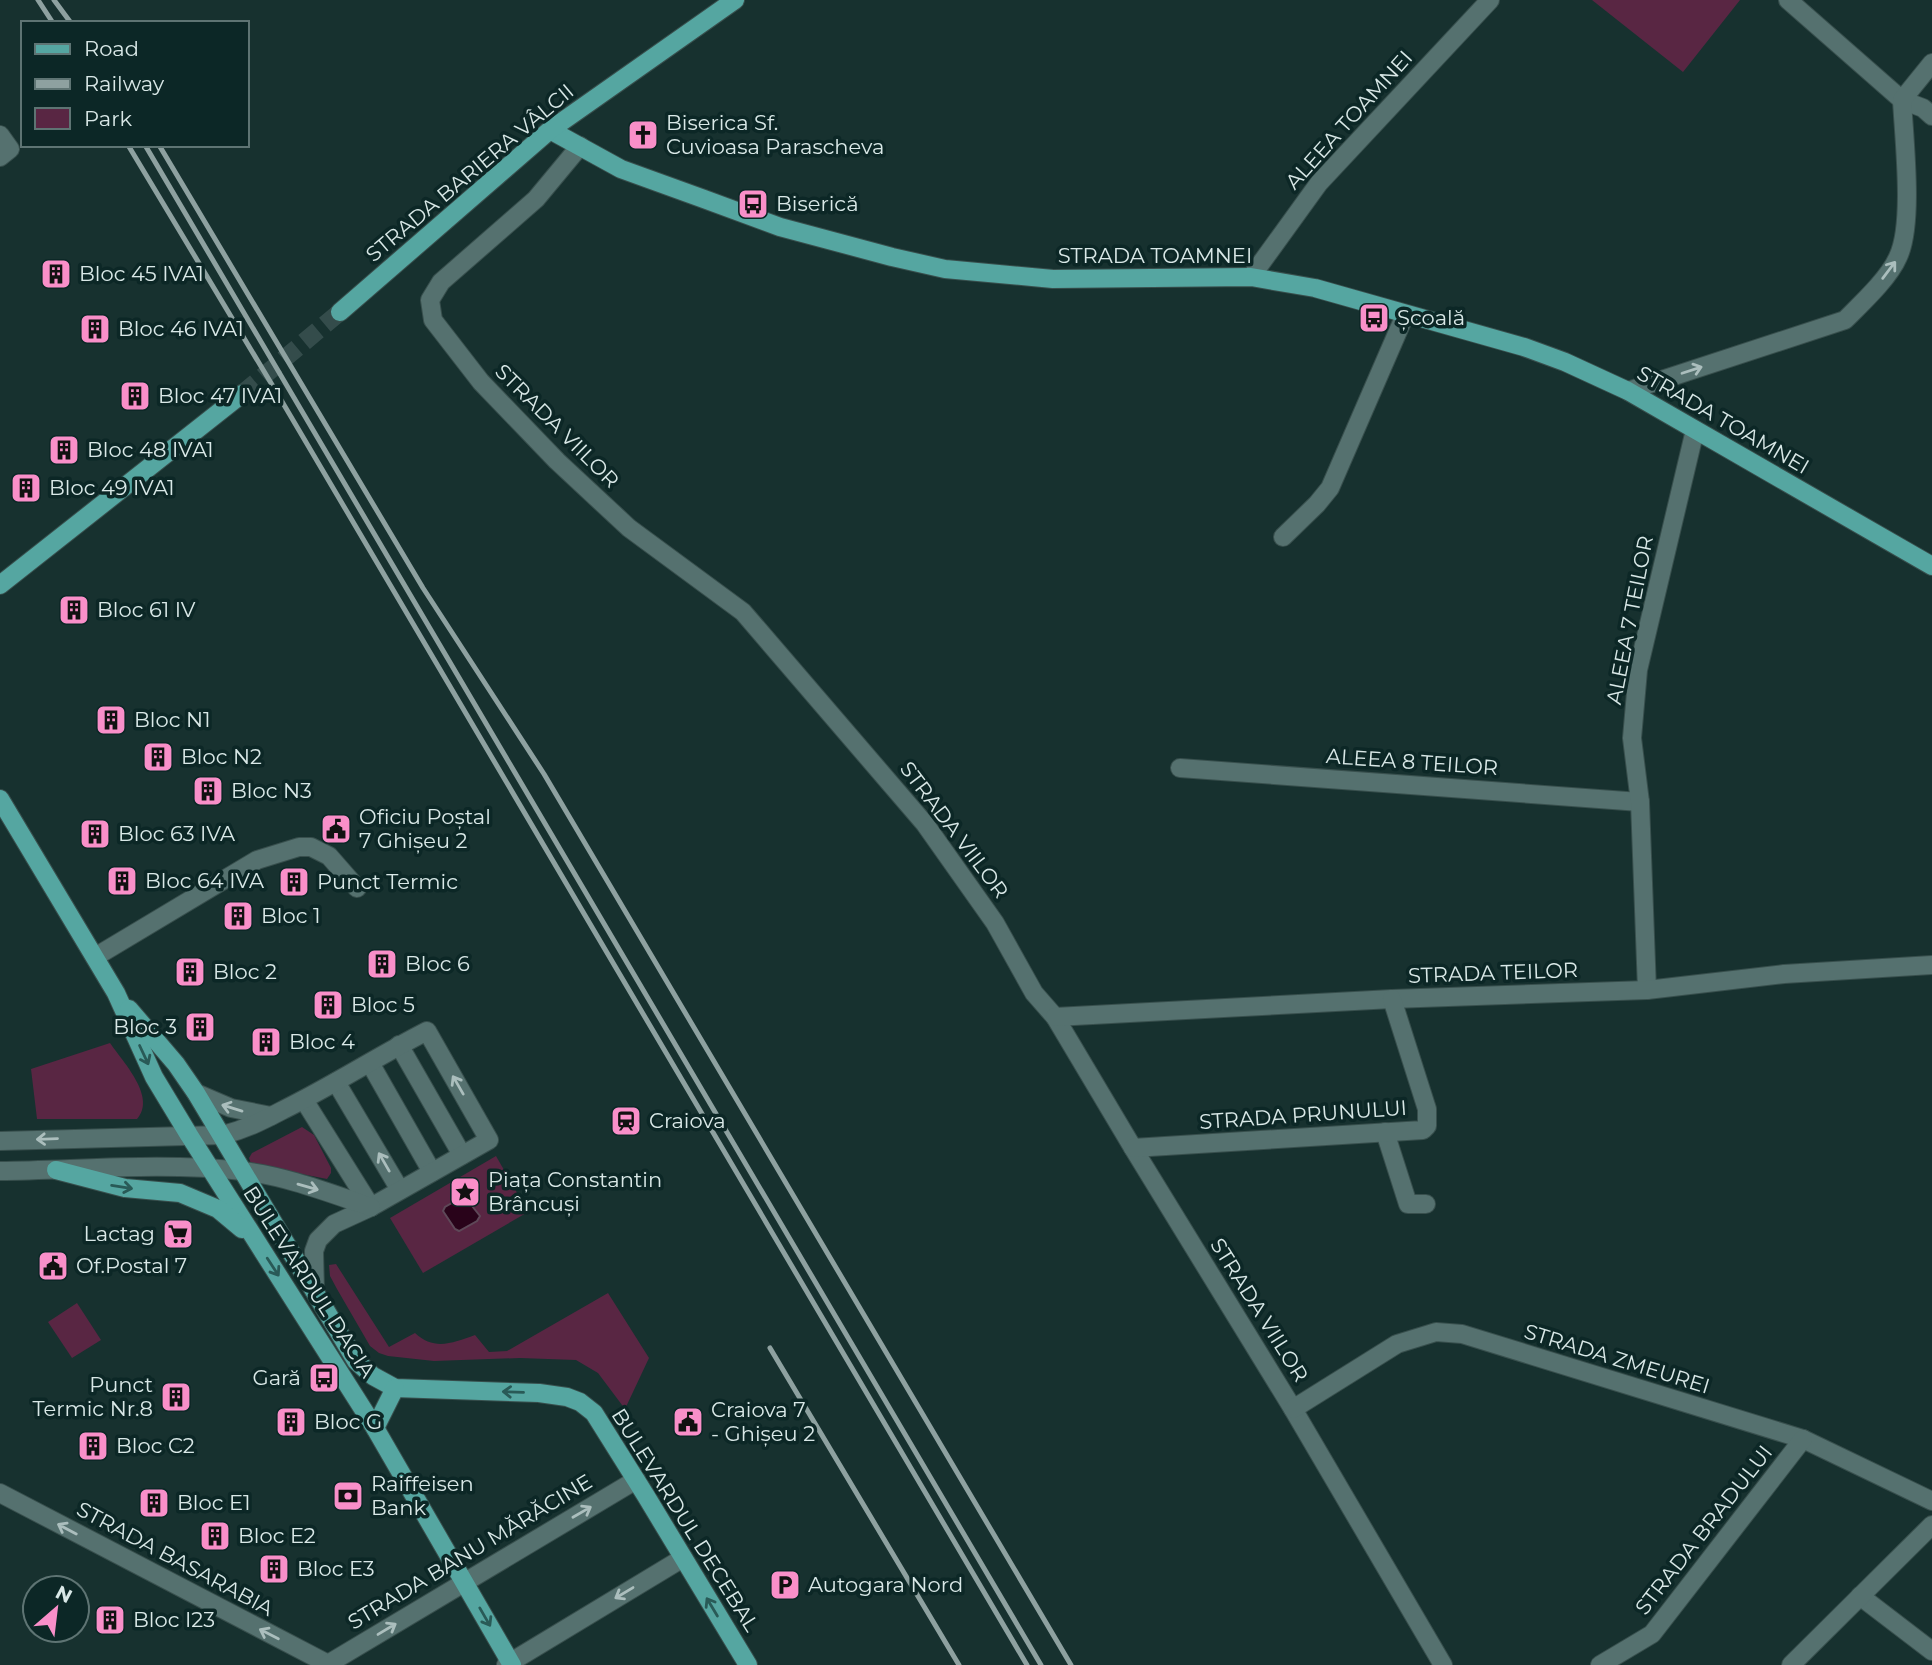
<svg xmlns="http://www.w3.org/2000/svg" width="1932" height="1665" viewBox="0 0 1932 1665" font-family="Montserrat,sans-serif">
<rect width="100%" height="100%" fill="#17312f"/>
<g fill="#592643">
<path d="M 1592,0 L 1740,0 L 1683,72 Z"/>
<path d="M 110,1043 C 123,1062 157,1097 137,1119 L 37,1119 L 31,1069 Z"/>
<path d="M 302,1127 L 314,1135 L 331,1168 L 331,1173 L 327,1179 L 251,1164 L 249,1158 L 252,1153 Z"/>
<path d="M 496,1156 L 528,1212 L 423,1273 L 390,1218 Z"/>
<path d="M 336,1264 L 389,1347 L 415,1333 C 434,1351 453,1343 475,1335 L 489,1352 L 507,1351 L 608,1293 L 649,1358 L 625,1409 L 598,1373 L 576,1360 L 520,1358 L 434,1361 L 388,1356 L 379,1353 L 370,1346 L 337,1289 L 330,1276 L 329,1265 Z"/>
<path d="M 77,1303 L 101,1340 L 72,1358 L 48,1322 Z"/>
</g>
<path fill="#29031a" stroke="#5e4858" stroke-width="2" d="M 464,1196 L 480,1216 L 477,1221 L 459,1231 L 455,1229 L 443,1211 L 445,1207 Z"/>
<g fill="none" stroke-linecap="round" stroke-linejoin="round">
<path stroke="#344c4b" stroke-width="18" stroke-dasharray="18 9" stroke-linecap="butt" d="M 242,394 L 340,312"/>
<g stroke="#384f4d" stroke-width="20">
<g id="minor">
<path d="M 1788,0 L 1902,100 L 1923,108 L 1932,116"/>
<path d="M 0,135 L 10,149 L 0,157"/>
<path d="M 580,146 L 536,199 L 441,282 L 430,300 L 433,320 L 481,382 L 557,461 L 629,528 L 743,612 L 925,824 L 995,923 L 1034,993 L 1055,1017 L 1133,1148 L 1293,1409 L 1443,1665"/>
<path d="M 1251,277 L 1319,183 L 1490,0"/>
<path d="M 1628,391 L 1845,320 C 1862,303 1889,278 1898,257 C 1914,224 1904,139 1902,100 L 1932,63"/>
<path d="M 1283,537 L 1317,504 L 1330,488 L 1405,315"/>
<path d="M 1180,768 L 1640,802"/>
<path d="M 95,957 L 257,860 L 299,847 L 311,847 L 329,856 L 357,888"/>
<path d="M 1647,990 L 1640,802 L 1632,738 L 1638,670 L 1695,430"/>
<path d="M 1055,1017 L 1392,999 L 1647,990 L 1784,974 L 1932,965"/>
<path d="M 399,1045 L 462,1155"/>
<path d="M 370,1063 L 432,1172"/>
<path d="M 336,1082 L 400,1190"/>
<path d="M 196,1093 L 231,1108 L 271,1116"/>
<path d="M 304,1100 L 371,1207"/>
<path d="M 1385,1132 L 1408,1204 L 1426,1204"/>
<path d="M 0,1141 L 223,1135 C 246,1129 262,1121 283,1110 C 332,1086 378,1056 427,1031 L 489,1140 L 371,1207 L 334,1224 L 318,1240 L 314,1251 L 315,1292"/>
<path d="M 1133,1148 L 1423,1130 L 1427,1126 L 1427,1109 L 1392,999"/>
<path d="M 0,1171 C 80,1170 162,1162 242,1171 C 286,1176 329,1193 371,1207"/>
<path d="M 1293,1409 L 1397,1344 L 1436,1332 L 1462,1334 L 1803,1439 L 1932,1501"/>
<path d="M 0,1493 L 330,1665"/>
<path d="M 1860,1596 L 1932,1651"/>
<path d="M 328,1664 L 636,1480"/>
<path d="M 506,1665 L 683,1558"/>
<path d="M 1600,1665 L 1652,1634 L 1803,1439"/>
<path d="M 1791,1665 L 1932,1525"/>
</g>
</g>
<g stroke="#384f4d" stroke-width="20">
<g id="major">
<path d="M 550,130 L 621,169 L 704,199 L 780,227 L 892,257 L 945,269 L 1053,279 L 1251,277 L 1315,288 L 1524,347 L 1565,362 L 1628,391 L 1932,566"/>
<path d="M 340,312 L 550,130 L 735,0"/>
<path d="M 0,585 L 242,394"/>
<path d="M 0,799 L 116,993 L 154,1077 L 189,1135 L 375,1428 L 512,1665"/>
<path d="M 129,1009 L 176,1064 L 196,1093 L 356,1361 L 373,1376 L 395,1388 L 539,1393 L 567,1397 L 580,1402 L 594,1413 L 646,1496 L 748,1665"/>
<path d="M 56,1170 L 125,1188 L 180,1193 L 218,1209 L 242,1229"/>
<path d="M 375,1428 L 395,1388"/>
</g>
</g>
<use href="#minor" stroke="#55716f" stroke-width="18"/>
<use href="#major" stroke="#55a6a1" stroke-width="18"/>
<g stroke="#8ea1a0" stroke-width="5">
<path d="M 38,0 L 53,23"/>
<path d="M 54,0 L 71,23"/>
<path d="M 128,145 L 277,393 L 1027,1665"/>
<path d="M 145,145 L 1041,1665"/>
<path d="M 159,145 L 423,588 L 544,774 L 1071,1665"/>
<path d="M 770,1348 L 959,1665"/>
</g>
</g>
<defs><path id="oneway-shaft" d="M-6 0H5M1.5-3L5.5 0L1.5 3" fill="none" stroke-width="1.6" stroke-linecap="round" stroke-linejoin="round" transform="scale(1.75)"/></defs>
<g stroke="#abbebd">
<use href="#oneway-shaft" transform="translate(1889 270) rotate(-53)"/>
<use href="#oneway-shaft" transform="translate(1692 370) rotate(-18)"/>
<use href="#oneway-shaft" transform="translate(458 1085) rotate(-120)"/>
<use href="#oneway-shaft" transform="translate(232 1108) rotate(-163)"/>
<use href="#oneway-shaft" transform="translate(47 1139) rotate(178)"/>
<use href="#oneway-shaft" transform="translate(384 1162) rotate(-120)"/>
<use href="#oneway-shaft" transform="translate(308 1187) rotate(16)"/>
<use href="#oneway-shaft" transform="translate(582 1512) rotate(-30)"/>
<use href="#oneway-shaft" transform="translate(67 1529) rotate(-152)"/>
<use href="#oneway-shaft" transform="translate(624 1593) rotate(149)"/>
<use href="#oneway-shaft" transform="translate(387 1629) rotate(-31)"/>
<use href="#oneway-shaft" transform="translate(269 1634) rotate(-153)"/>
</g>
<g stroke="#295a57">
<use href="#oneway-shaft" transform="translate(144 1055) rotate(65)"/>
<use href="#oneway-shaft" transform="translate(122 1187) rotate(9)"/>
<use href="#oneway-shaft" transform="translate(273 1267) rotate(57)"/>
<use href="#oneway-shaft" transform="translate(513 1392) rotate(-178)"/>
<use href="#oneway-shaft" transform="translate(712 1607) rotate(-121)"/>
<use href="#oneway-shaft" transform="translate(485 1617) rotate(60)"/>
</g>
<defs>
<g id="church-square" transform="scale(1.575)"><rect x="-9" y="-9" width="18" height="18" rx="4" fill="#f98fc9" stroke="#0c2726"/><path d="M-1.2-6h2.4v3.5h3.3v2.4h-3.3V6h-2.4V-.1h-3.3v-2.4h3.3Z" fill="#111"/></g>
<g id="bus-square" transform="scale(1.575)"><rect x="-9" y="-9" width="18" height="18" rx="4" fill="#f98fc9" stroke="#0c2726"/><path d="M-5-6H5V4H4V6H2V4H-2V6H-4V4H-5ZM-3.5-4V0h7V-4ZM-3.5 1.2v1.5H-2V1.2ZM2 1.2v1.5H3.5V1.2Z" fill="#111"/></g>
<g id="building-square" transform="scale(1.575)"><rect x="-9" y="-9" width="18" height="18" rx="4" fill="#f98fc9" stroke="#0c2726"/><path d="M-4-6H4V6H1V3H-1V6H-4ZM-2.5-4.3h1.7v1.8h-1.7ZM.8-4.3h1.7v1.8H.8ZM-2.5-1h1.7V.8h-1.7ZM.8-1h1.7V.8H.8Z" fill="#111"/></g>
<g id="civic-square" transform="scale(1.575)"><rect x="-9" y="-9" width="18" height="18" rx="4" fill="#f98fc9" stroke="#0c2726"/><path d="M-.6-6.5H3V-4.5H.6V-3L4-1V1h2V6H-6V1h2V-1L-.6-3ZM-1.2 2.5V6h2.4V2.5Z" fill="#111"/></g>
<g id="station-square" transform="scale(1.575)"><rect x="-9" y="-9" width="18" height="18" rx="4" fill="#f98fc9" stroke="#0c2726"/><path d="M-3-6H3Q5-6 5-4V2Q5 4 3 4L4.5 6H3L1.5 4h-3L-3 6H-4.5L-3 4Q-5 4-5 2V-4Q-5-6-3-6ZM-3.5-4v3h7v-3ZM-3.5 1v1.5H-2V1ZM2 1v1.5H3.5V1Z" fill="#111"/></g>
<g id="sight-square" transform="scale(1.575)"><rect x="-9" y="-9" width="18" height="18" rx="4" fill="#f98fc9" stroke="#0c2726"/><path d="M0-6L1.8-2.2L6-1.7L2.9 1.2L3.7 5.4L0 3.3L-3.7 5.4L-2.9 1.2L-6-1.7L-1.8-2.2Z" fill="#111"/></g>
<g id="supermarket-square" transform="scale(1.575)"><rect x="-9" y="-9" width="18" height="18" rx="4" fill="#f98fc9" stroke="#0c2726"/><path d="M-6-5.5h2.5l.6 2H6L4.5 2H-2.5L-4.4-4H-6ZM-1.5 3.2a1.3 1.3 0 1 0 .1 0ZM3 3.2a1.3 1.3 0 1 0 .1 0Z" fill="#111"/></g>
<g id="bank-square" transform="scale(1.575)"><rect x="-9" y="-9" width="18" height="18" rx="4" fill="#f98fc9" stroke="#0c2726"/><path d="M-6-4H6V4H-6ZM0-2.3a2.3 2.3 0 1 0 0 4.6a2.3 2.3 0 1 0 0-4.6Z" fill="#111"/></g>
<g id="parking-square" transform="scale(1.575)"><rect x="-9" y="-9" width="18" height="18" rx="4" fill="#f98fc9" stroke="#0c2726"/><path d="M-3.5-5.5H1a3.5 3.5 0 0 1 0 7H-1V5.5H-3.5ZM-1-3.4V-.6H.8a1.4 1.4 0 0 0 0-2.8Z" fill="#111"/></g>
</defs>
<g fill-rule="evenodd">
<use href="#church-square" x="643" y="135"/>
<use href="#bus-square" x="753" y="204"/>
<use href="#building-square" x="56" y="274"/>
<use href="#bus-square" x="1374" y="318"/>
<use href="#building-square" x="95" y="329"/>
<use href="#building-square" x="135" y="396"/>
<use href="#building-square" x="64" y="450"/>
<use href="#building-square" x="26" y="488"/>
<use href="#building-square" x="74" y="610"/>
<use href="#building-square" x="111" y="720"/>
<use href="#building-square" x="158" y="757"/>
<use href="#building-square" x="208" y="791"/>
<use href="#civic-square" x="336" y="829"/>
<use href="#building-square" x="95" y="834"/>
<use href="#building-square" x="122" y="881"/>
<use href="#building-square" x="294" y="882"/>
<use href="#building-square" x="238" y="916"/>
<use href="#building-square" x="382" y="964"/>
<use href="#building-square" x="190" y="972"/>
<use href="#building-square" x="328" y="1005"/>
<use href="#building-square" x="200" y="1027"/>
<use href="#building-square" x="266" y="1042"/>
<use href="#station-square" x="626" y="1121"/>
<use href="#sight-square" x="465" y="1192"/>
<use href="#supermarket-square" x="178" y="1234"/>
<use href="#civic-square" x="53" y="1266"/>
<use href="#bus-square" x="324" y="1378"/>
<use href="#building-square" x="176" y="1397"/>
<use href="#building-square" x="291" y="1422"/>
<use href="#civic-square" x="688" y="1422"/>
<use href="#building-square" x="93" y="1446"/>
<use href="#bank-square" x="348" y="1496"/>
<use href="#building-square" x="154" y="1503"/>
<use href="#building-square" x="215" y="1536"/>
<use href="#building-square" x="274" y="1569"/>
<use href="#parking-square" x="785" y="1585"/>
<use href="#building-square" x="110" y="1620"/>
</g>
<g text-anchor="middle" stroke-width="7" stroke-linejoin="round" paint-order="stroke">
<g font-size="21" fill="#d9e8e7" stroke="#0c2726">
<text transform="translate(1349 120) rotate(-48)" y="7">ALEEA TOAMNEI</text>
<text transform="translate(470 173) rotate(-40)" y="7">STRADA BARIERA VÂLCII</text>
<text x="1155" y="263">STRADA TOAMNEI</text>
<text transform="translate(1723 420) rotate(30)" y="7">STRADA TOAMNEI</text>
<text transform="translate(557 426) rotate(45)" y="7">STRADA VIILOR</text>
<text transform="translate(1630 620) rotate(-79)" y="7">ALEEA 7 TEILOR</text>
<text transform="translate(1412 762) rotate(4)" y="7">ALEEA 8 TEILOR</text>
<text transform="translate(954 830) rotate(53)" y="7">STRADA VIILOR</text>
<text transform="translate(1493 973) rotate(-2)" y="7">STRADA TEILOR</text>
<text transform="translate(1303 1115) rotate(-4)" y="7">STRADA PRUNULUI</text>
<text transform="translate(309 1282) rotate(57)" y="7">BULEVARDUL DACIA</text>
<text transform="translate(1259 1310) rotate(58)" y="7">STRADA VIILOR</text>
<text transform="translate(1617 1359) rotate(17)" y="7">STRADA ZMEUREI</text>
<text transform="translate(685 1520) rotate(58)" y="7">BULEVARDUL DECEBAL</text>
<text transform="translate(1704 1530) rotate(-52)" y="7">STRADA BRADULUI</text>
<text transform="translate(470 1552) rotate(-31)" y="7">STRADA BANU MĂRĂCINE</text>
<text transform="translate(175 1559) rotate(28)" y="7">STRADA BASARABIA</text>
</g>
<g font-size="21" fill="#d9e8e7" stroke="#0c2726" text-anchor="start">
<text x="666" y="130">Biserica Sf.<tspan x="666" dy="24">Cuvioasa Parascheva</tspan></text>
<text x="776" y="211">Biserică</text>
<text x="79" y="281">Bloc 45 IVA1</text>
<text x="1397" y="325">Școală</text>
<text x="118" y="336">Bloc 46 IVA1</text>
<text x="158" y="403">Bloc 47 IVA1</text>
<text x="87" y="457">Bloc 48 IVA1</text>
<text x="49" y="495">Bloc 49 IVA1</text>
<text x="97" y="617">Bloc 61 IV</text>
<text x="134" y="727">Bloc N1</text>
<text x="181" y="764">Bloc N2</text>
<text x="231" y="798">Bloc N3</text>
<text x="359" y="824">Oficiu Poștal<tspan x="359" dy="24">7 Ghișeu 2</tspan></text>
<text x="118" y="841">Bloc 63 IVA</text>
<text x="145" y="888">Bloc 64 IVA</text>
<text x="317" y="889">Punct Termic</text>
<text x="261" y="923">Bloc 1</text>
<text x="405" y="971">Bloc 6</text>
<text x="213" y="979">Bloc 2</text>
<text x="351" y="1012">Bloc 5</text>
<text x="177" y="1034" text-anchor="end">Bloc 3</text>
<text x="289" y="1049">Bloc 4</text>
<text x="649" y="1128">Craiova</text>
<text x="488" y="1187">Piața Constantin<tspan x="488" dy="24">Brâncuși</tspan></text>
<text x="155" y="1241" text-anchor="end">Lactag</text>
<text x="76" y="1273">Of.Postal 7</text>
<text x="301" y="1385" text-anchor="end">Gară</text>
<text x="153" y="1392" text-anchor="end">Punct<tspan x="153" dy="24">Termic Nr.8</tspan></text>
<text x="711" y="1417">Craiova 7<tspan x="711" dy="24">- Ghișeu 2</tspan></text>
<text x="314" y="1429">Bloc G</text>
<text x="116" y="1453">Bloc C2</text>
<text x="371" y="1491">Raiffeisen<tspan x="371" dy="24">Bank</tspan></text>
<text x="177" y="1510">Bloc E1</text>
<text x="238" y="1543">Bloc E2</text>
<text x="297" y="1576">Bloc E3</text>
<text x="808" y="1592">Autogara Nord</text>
<text x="133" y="1627">Bloc I23</text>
</g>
</g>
<rect x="21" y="21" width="228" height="126" fill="#0c2726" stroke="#5e7473" stroke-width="2"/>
<rect x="35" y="44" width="35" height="10" fill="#55a6a1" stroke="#5e7473" stroke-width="2"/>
<text x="84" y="56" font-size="21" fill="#d9e8e7">Road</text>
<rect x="35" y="79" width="35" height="10" fill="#8ea1a0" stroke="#5e7473" stroke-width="2"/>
<text x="84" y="91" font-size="21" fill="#d9e8e7">Railway</text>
<rect x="35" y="108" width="35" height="21" fill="#592643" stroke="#5e7473" stroke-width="2"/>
<text x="84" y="126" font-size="21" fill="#d9e8e7">Park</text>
<g transform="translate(56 1609) rotate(28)"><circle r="33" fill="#0c2726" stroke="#5e7473" stroke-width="2"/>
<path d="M0-5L12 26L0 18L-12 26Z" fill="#f98fc9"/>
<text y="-10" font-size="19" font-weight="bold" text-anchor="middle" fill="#d9e8e7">N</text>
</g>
</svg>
